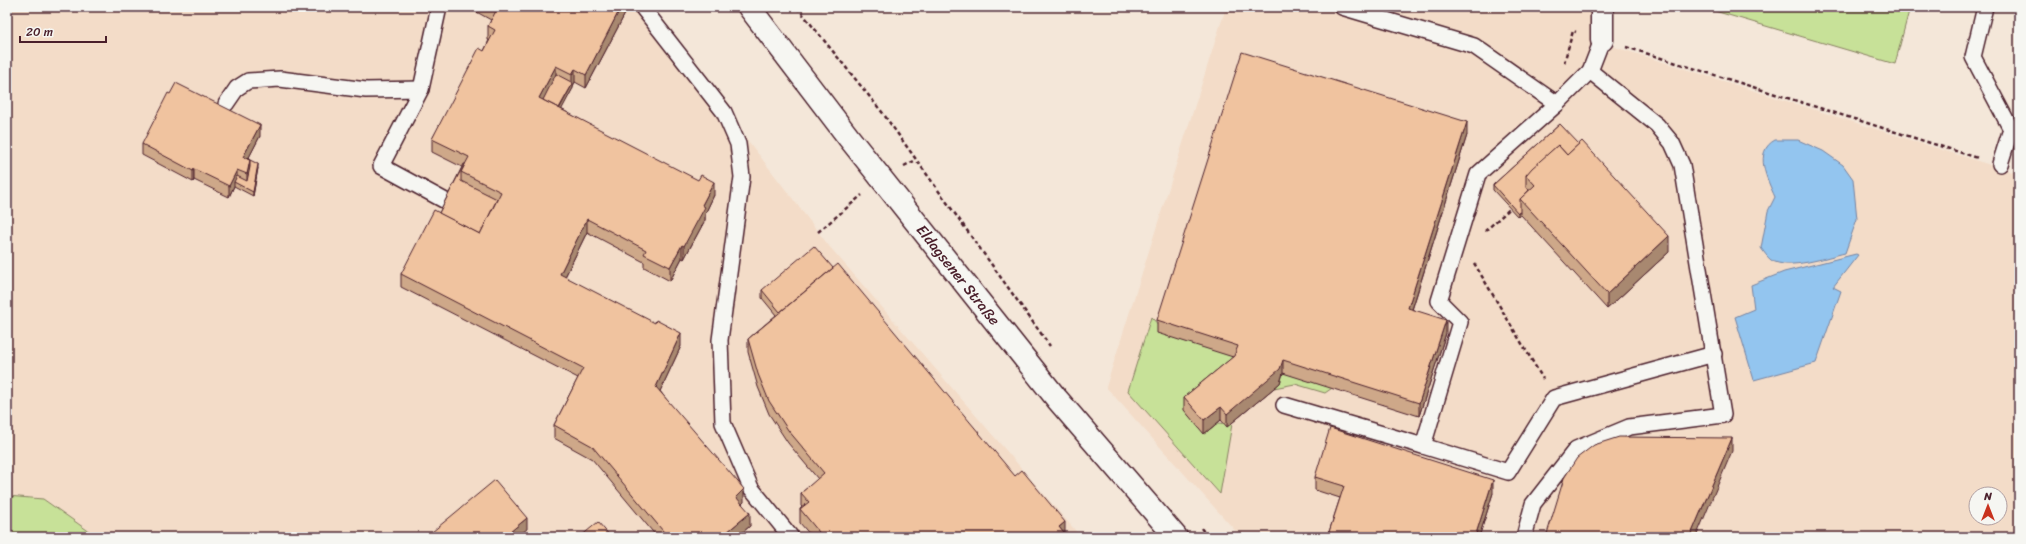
<svg xmlns="http://www.w3.org/2000/svg" width="2026" height="544" viewBox="0 0 2026 544" font-family="Sriracha,sans-serif">
<rect width="100%" height="100%" fill="#f4e7d9"/>
<filter id="ink" filterUnits="userSpaceOnUse"><feTurbulence type="fractalNoise" baseFrequency=".025" numOctaves="2"/><feDisplacementMap in="SourceGraphic" scale="8" xChannelSelector="R" yChannelSelector="G"/><feConvolveMatrix kernelMatrix="1 2 1 2 8 2 1 2 1" color-interpolation-filters="sRGB"/></filter>
<g filter="url(#ink)">
<g fill="#f3dcc8" fill-rule="evenodd">
<path d="M 7,7 L 645,7 L 829,246 L 1081,537 L 97,537 L 43,499 L 7,496 Z"/>
<path d="M 1226,7 L 1594,7 L 1596,41 L 2019,174 L 2019,537 L 1241,537 L 1106,387 ZM 1976,494 L 2000,494 L 2000,518 L 1976,518 Z"/>
</g>
<g fill="#c7e198" stroke="#888062">
<path d="M 1701,7 L 1910,7 L 1895,64 Z"/>
<path d="M 1151,317 L 1166,333 L 1335,386 L 1325,393 L 1295,384 L 1195,403 L 1218,423 L 1232,424 L 1220,494 L 1128,391 Z"/>
<path d="M 7,496 L 43,499 L 97,537 L 7,537 Z"/>
</g>
<g fill="#93c5ef" stroke="#7683a1">
<path d="M 1775,140 L 1798,140 L 1823,151 L 1843,165 L 1853,179 L 1857,219 L 1845,253 C 1827,257 1788,271 1771,260 C 1767,257 1764,252 1761,248 L 1768,211 L 1775,197 C 1767,179 1753,152 1775,140 Z"/>
<path d="M 1856,254 L 1858,255 L 1833,287 L 1841,291 L 1816,363 L 1754,380 L 1735,317 L 1754,309 L 1751,285 L 1784,272 Z"/>
</g>
<g fill="none" stroke-linecap="round" stroke-linejoin="round">
<g stroke="#4a1f2b" stroke-width="18">
<g id="lane">
<path d="M 439,7 L 421,89 L 381,166 L 462,210"/>
<path d="M 642,7 L 724,112 L 738,144 L 742,177 L 720,340 L 723,423 L 751,488 L 791,537"/>
<path d="M 1342,7 L 1474,46 L 1557,104 L 1590,71"/>
<path d="M 1985,7 L 1973,57 L 2011,129 L 2000,164"/>
<path d="M 226,104 L 237,88 L 248,81 L 280,79 L 366,90 L 421,89"/>
<path d="M 1284,405 L 1423,446 L 1460,322 L 1439,301 L 1478,174 L 1557,104"/>
<path d="M 1423,446 L 1508,472 L 1554,398 L 1714,354"/>
<path d="M 1524,537 L 1533,504 L 1576,449 L 1629,427 L 1723,415 L 1682,165 L 1672,143 L 1657,125 L 1590,71 L 1602,40"/>
</g>
</g>
<g stroke="#4a1f2b" stroke-width="25">
<path id="street" d="M 1602,7 L 1602,40"/>
</g>
<g stroke="#4a1f2b" stroke-width="25">
<g id="secondary">
<path id="s1" d="M 749,7 L 849,138 L 1057,399 L 1176,537"/>
</g>
</g>
<g stroke="#4a1f2b" stroke-width="2.5" stroke-dasharray="4 3" stroke-linecap="butt">
<path d="M 797,7 L 882,112 L 1050,346"/>
<path d="M 1626,47 L 1978,158"/>
<path d="M 1564,63 L 1573,31 L 1576,32"/>
<path d="M 904,166 L 916,160"/>
<path d="M 1485,231 L 1513,206"/>
<path d="M 818,232 L 862,195"/>
<path d="M 1474,263 L 1543,379"/>
<path d="M 1201,528 L 1208,537"/>
</g>
<use href="#lane" stroke="#f6f6f2" stroke-width="15"/>
<use href="#street" stroke="#f6f6f2" stroke-width="22"/>
<use href="#secondary" stroke="#f6f6f2" stroke-width="22"/>
</g>
<g fill="#cea889" stroke="#4a1f2b">
<path d="M 473,7 L 627,7 L 627,10 L 586,88 L 575,82 L 573,86 L 573,88 L 561,109 L 714,195 L 705,214 L 705,220 L 684,259 L 682,258 L 670,281 L 644,267 L 644,262 L 587,232 L 565,277 L 681,346 L 660,391 L 744,502 L 742,504 L 750,526 L 737,537 L 657,537 L 592,459 L 554,438 L 554,425 L 578,378 L 401,287 L 401,274 L 439,213 L 462,167 L 432,152 L 432,139 L 484,51 L 489,40 L 488,40 L 488,26 L 491,20 L 473,10 Z"/>
<path d="M 1560,124 L 1669,252 L 1607,309 L 1521,215 L 1518,217 L 1493,190 L 1493,185 Z"/>
<path d="M 1467,135 L 1412,310 L 1446,333 L 1419,416 L 1283,373 L 1280,383 L 1227,427 L 1221,420 L 1204,434 L 1184,410 L 1184,397 L 1233,357 L 1157,333 L 1157,320 Z"/>
<path d="M 260,136 L 248,159 L 258,168 L 253,196 L 234,186 L 229,197 L 194,180 L 193,182 L 142,155 L 142,144 Z"/>
<path d="M 833,268 L 1065,535 L 1067,537 L 812,537 L 800,523 L 800,509 L 802,507 L 801,506 L 801,493 L 818,479 L 788,443 L 769,414 L 758,387 L 748,352 L 748,339 L 776,315 L 762,298 L 762,290 Z"/>
<path d="M 1315,477 L 1493,493 L 1479,537 L 1329,537 L 1329,532 L 1340,498 L 1315,490 Z"/>
</g>
<g fill="#a8886f" stroke="#4a1f2b">
<path d="M 621,7 L 627,7 L 627,10 L 586,88 L 586,75 Z"/>
<path d="M 556,66 L 556,79 L 541,108 L 539,98 Z"/>
<path d="M 575,69 L 575,82 L 573,86 L 573,88 L 556,120 L 556,115 L 572,85 L 572,74 Z"/>
<path d="M 1467,122 L 1467,135 L 1408,322 L 1408,308 Z"/>
<path d="M 260,125 L 260,136 L 245,165 L 243,157 Z"/>
<path d="M 250,160 L 250,171 L 247,185 L 247,174 Z"/>
<path d="M 258,164 L 258,168 L 253,196 L 253,192 Z"/>
<path d="M 194,169 L 194,180 L 193,182 L 193,171 Z"/>
<path d="M 237,170 L 237,181 L 234,182 L 234,186 L 229,197 L 229,186 Z"/>
<path d="M 714,182 L 714,195 L 705,214 L 705,220 L 684,259 L 684,246 L 702,205 Z"/>
<path d="M 1520,212 L 1520,214 L 1521,215 L 1518,217 L 1518,213 Z"/>
<path d="M 587,219 L 587,232 L 560,287 L 560,274 Z"/>
<path d="M 1669,236 L 1669,252 L 1607,309 L 1607,294 Z"/>
<path d="M 682,245 L 682,258 L 670,281 L 670,267 Z"/>
<path d="M 1446,320 L 1446,333 L 1419,416 L 1419,403 Z"/>
<path d="M 681,333 L 681,346 L 656,400 L 656,387 Z"/>
<path d="M 1283,360 L 1283,373 L 1280,383 L 1227,427 L 1227,414 Z"/>
<path d="M 1221,407 L 1221,420 L 1204,434 L 1204,420 Z"/>
<path d="M 1732,438 L 1732,451 L 1696,537 L 1690,537 Z"/>
<path d="M 1493,480 L 1493,493 L 1479,537 L 1475,537 Z"/>
<path d="M 744,489 L 744,502 L 736,510 L 736,497 Z"/>
<path d="M 750,513 L 750,526 L 737,537 L 721,537 Z"/>
<path d="M 527,518 L 527,529 L 517,537 L 504,537 Z"/>
<path d="M 1065,522 L 1065,535 L 1059,527 Z"/>
</g>
<g fill="#f0c39f" stroke="#4a1f2b">
<path d="M 492,7 L 621,7 L 586,75 L 575,69 L 572,74 L 556,66 L 539,98 L 698,180 L 701,175 L 714,182 L 702,205 L 705,207 L 684,246 L 682,245 L 670,267 L 644,254 L 646,250 L 587,219 L 560,274 L 655,323 L 656,320 L 681,333 L 656,387 L 744,489 L 736,497 L 750,513 L 721,537 L 668,537 L 592,446 L 554,425 L 583,368 L 401,274 L 434,210 L 480,234 L 501,192 L 461,172 L 469,157 L 432,139 L 479,48 L 484,51 L 495,30 L 488,26 L 497,9 Z"/>
<path d="M 1242,52 L 1467,122 L 1408,308 L 1446,320 L 1419,403 L 1283,360 L 1280,369 L 1227,414 L 1221,407 L 1204,420 L 1184,397 L 1234,356 L 1238,346 L 1157,320 Z"/>
<path d="M 556,74 L 573,83 L 559,108 L 543,100 Z"/>
<path d="M 176,83 L 260,125 L 243,157 L 250,160 L 247,174 L 237,170 L 229,186 L 194,169 L 193,171 L 142,144 L 168,93 L 170,94 Z"/>
<path d="M 1560,124 L 1579,144 L 1567,155 L 1558,145 L 1526,175 L 1526,186 L 1529,190 L 1520,199 L 1520,212 L 1518,213 L 1493,185 Z"/>
<path d="M 1582,141 L 1669,236 L 1607,294 L 1520,199 L 1535,185 L 1526,175 L 1532,168 L 1558,145 L 1567,155 Z"/>
<path d="M 246,158 L 258,164 L 253,192 L 234,182 L 237,176 L 247,181 L 250,167 L 250,160 Z"/>
<path d="M 464,164 L 465,164 L 461,172 L 461,181 L 497,199 L 480,234 L 439,213 Z"/>
<path d="M 814,246 L 833,268 L 780,312 L 762,290 Z"/>
<path d="M 838,264 L 1015,476 L 1022,470 L 1065,522 L 1059,527 L 1067,537 L 823,537 L 800,509 L 809,502 L 801,493 L 824,473 L 788,430 L 769,401 L 758,374 L 748,339 Z"/>
<path d="M 1330,428 L 1493,480 L 1475,537 L 1334,537 L 1329,532 L 1344,486 L 1315,477 Z"/>
<path d="M 1619,437 L 1732,438 L 1690,537 L 1546,537 L 1564,478 L 1577,458 L 1594,445 Z"/>
<path d="M 495,480 L 527,518 L 504,537 L 426,537 Z"/>
<path d="M 598,522 L 611,537 L 580,537 Z"/>
</g>
</g>
<g text-anchor="middle" stroke-width="3.5" stroke-linejoin="round" paint-order="stroke">
<g font-size="15" fill="#4a1f2b" stroke="#f6f6f2">
<text dy="5" stroke="none"><textPath href="#s1" startOffset="340">Eldagsener Straße</textPath></text>
</g>
</g>
<rect width="2026" height="544" fill="none" stroke="#f6f6f2" stroke-width="24"/>
<rect x="12" y="12" width="2002" height="520" fill="none" stroke="#4a1f2b" stroke-width="1.5" filter="url(#ink)"/>
<g transform="translate(1988 506)"><circle r="19" fill="#f6f6f2" stroke="#b1a0a2"/>
<path d="M0-3L7 15L0 10L-7 15Z" fill="#c8321e"/>
<text y="-6" font-size="11" font-weight="bold" text-anchor="middle" fill="#4a1f2b">N</text>
</g>
<path d="M20 36v6h86v-6" fill="none" stroke="#4a1f2b" stroke-width="2"/>
<text x="26" y="36" font-size="12" fill="#4a1f2b" stroke="#f6f6f2" stroke-width="3" paint-order="stroke">20 m</text>
</svg>
